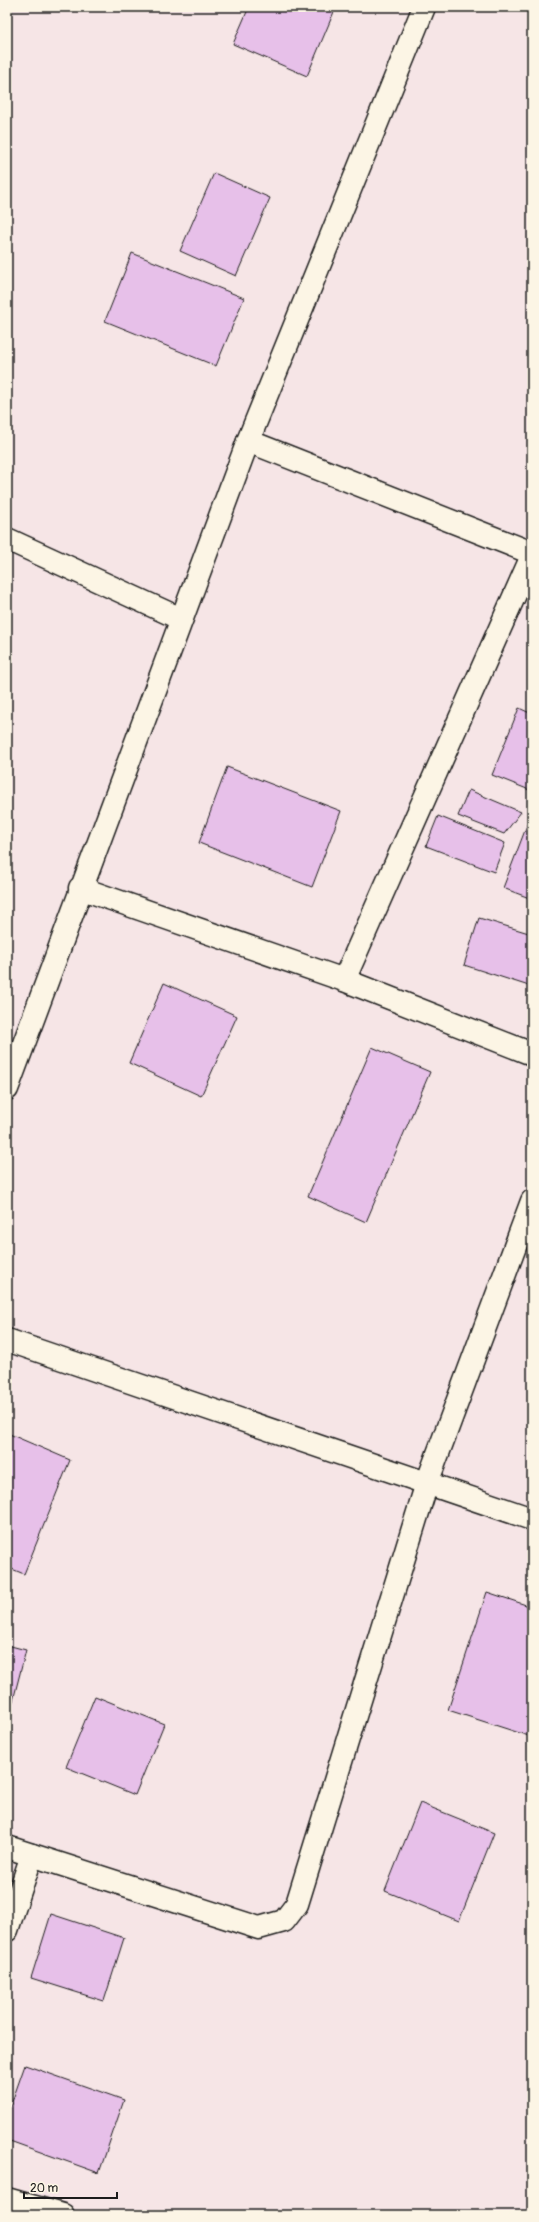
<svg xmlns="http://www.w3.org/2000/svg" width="539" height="2222" viewBox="0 0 539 2222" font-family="Pangolin,sans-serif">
<rect width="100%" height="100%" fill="#f6e5e6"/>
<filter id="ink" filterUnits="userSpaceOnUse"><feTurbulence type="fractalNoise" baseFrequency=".025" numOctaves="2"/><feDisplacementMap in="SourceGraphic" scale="8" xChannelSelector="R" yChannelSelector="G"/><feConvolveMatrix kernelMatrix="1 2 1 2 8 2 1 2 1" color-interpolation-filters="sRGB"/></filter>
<g filter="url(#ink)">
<g fill="#e7c0e9" stroke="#1c1c1c">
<path d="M 249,7 L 336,7 L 307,76 L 233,44 Z"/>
<path d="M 214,173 L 270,198 L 236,276 L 180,251 Z"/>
<path d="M 132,253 L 244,298 L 216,366 L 105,321 Z"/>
<path d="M 519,708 L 532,714 L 532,791 L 492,775 Z"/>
<path d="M 227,767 L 341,811 L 312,887 L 199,843 Z"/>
<path d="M 469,790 L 521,812 L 504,834 L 458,816 Z"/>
<path d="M 532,812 L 532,899 L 503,888 Z"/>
<path d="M 438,816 L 505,843 L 494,872 L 426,846 Z"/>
<path d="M 479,918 L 532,934 L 532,987 L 464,965 Z"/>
<path d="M 164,983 L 237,1016 L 201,1096 L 129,1063 Z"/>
<path d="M 372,1047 L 430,1072 L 366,1222 L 308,1196 Z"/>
<path d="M 7,1433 L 70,1460 L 24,1574 L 7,1567 Z"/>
<path d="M 487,1592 L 532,1607 L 532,1737 L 448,1710 Z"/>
<path d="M 7,1645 L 26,1650 L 7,1724 Z"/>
<path d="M 95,1696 L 164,1724 L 135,1795 L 66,1767 Z"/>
<path d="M 420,1803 L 494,1833 L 459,1921 L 385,1891 Z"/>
<path d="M 51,1914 L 124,1938 L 104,2001 L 31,1978 Z"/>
<path d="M 25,2065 L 124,2100 L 99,2173 L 7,2140 L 7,2116 Z"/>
</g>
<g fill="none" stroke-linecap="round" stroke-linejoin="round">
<g stroke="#1c1c1c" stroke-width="25">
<g id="minor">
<path d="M 248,441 L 532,553"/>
<path d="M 7,539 L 181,619"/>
<path d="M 80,888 L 344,980 L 532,1054"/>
<path d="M 344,980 L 532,556"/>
<path d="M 7,1089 L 248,441 L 424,7"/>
<path d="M 7,1340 L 532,1519"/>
<path d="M 7,1847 L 259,1928 L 284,1921 L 297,1904 L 427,1483 L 532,1201"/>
<path d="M 7,1930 L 32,1855"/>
<path d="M 7,2199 L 63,2215"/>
</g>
</g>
<use href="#minor" stroke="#fcf5e5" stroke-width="22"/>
</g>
</g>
<rect width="539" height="2222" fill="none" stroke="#fcf5e5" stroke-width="24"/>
<rect x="12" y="12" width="515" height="2198" fill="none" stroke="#1c1c1c" stroke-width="1.5" filter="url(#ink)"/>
<path d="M24 2192v6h93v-6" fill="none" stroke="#1c1c1c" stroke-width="2"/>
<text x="30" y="2192" font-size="12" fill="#1c1c1c" stroke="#fcf5e5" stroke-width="3" paint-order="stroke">20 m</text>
</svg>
